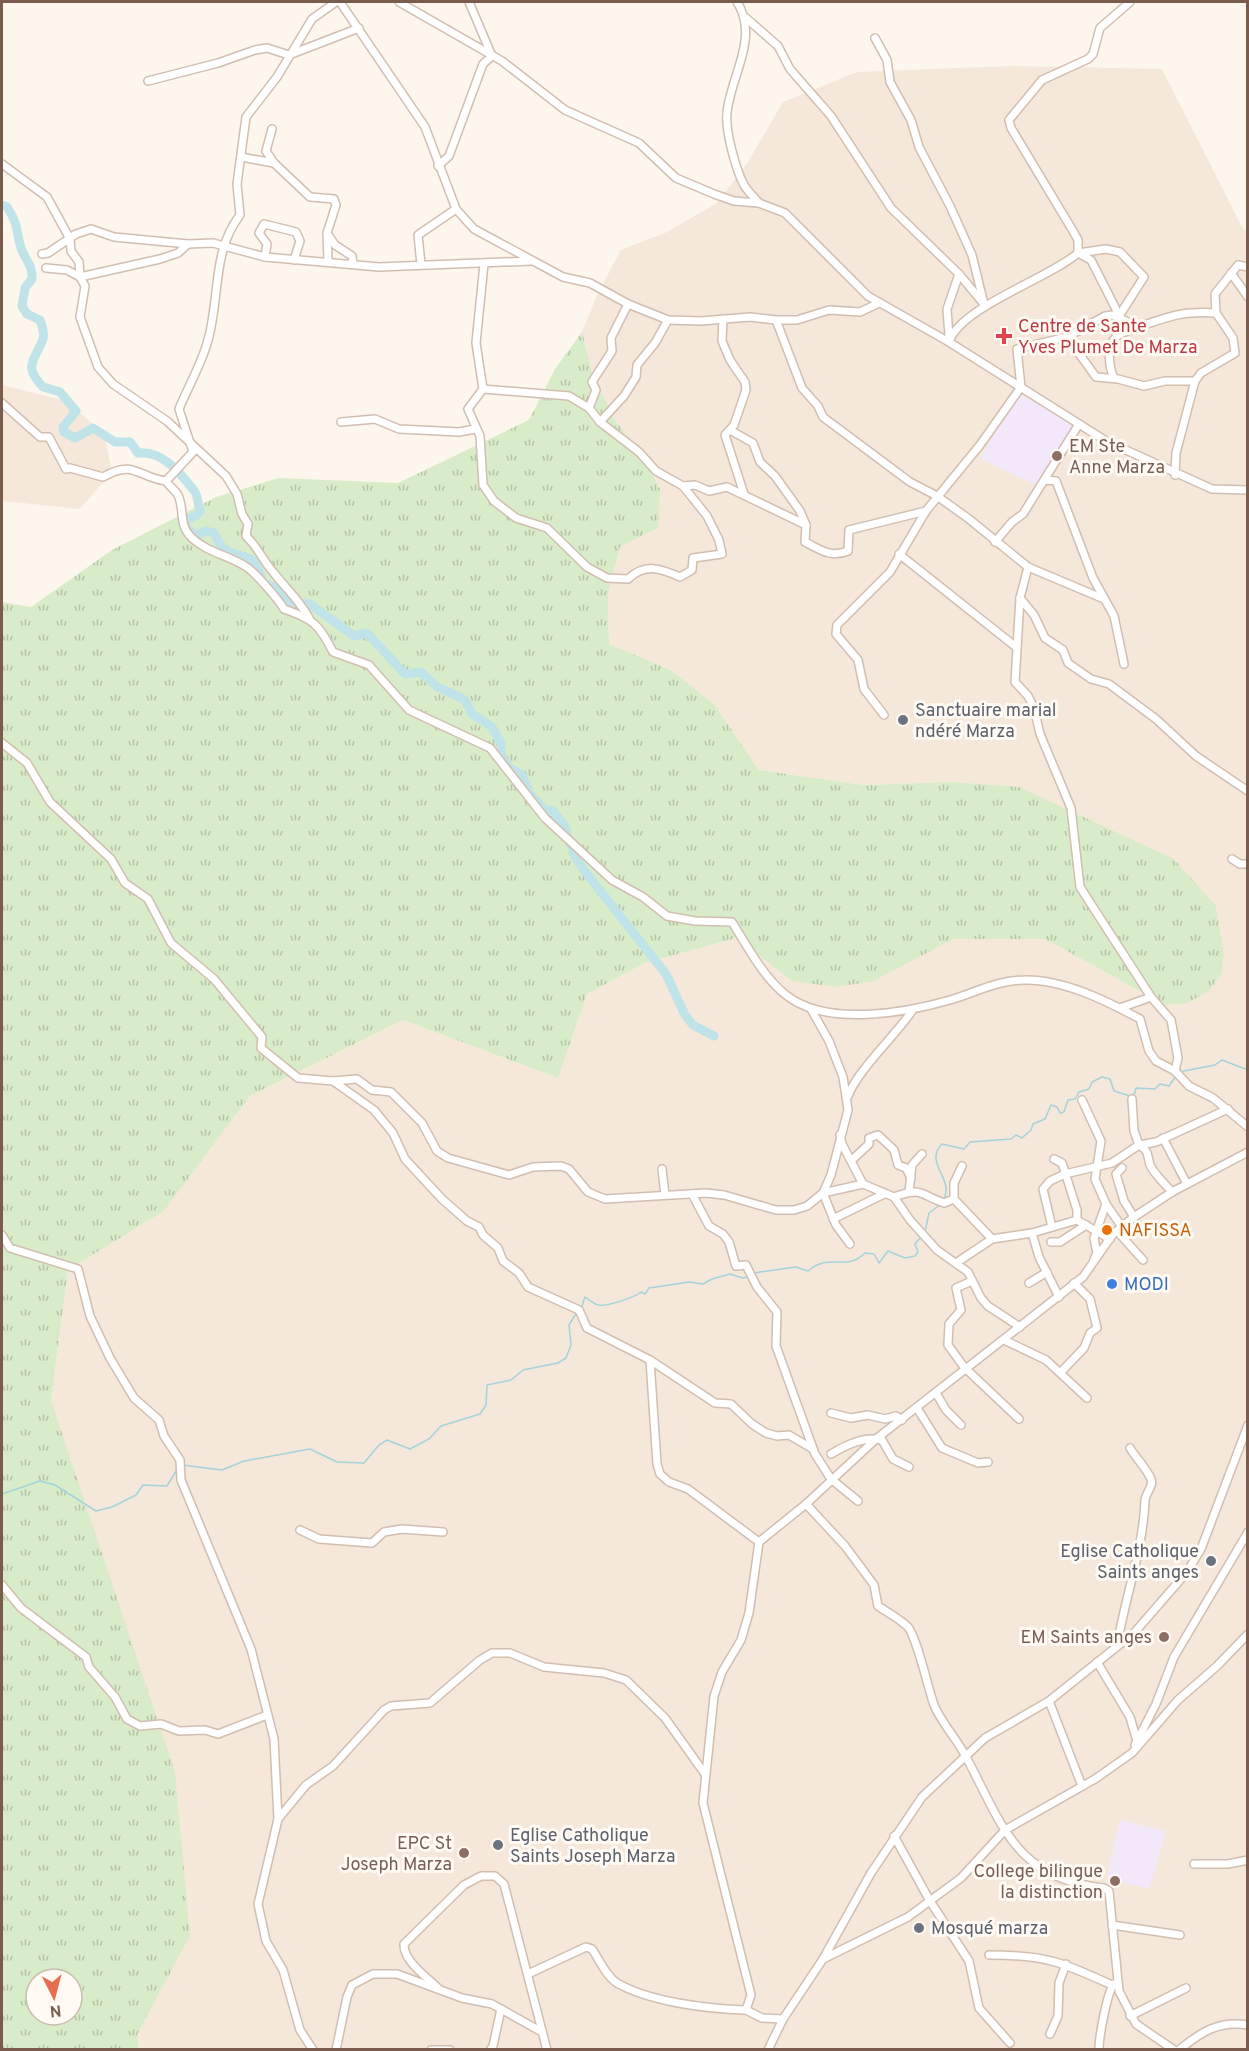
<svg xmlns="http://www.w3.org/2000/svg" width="1249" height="2051" viewBox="0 0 1249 2051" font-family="Overpass,sans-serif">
<defs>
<pattern id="grass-tufts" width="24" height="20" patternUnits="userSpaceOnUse" patternTransform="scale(1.5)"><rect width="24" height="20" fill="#d8ecc9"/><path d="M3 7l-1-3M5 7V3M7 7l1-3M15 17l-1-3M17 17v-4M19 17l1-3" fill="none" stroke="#b4c2a5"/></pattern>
</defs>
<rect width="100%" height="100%" fill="#fdf6ec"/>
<g fill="#f5e8da">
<path d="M 1010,66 L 1162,69 L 1244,231 L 1248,229 L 1247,2049 L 139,2049 L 137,2035 L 190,1936 L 51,1400 L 68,1270 L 164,1211 L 250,1096 L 403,1020 L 558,1078 L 587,994 L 645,963 L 736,938 L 792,981 L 874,981 L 952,939 L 1045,939 L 1165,1005 L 1222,973 L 1224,954 L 1216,906 L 951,782 L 864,785 L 759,770 L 714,704 L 671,670 L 609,644 L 608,594 L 620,547 L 658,528 L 642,457 L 613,417 L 592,372 L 582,332 L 598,293 L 621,250 L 667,232 L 717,203 L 748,162 L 783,102 L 857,72 Z"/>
<path d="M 2,385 L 67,401 L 104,434 L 112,472 L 80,509 L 2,501 Z"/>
</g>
<g fill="#f3e8fa">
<path d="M 1019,394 L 1076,426 L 1038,486 L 980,458 Z"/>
<path d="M 1120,1820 L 1166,1831 L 1149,1889 L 1107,1878 Z"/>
</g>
<path fill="url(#grass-tufts)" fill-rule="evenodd" d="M 582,332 L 592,372 L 613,417 L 642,457 L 660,489 L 658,528 L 620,547 L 608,594 L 609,644 L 671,670 L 714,704 L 759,770 L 864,785 L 951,782 L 1019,787 L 1174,859 L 1216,906 L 1224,954 L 1222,973 L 1208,992 L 1187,1003 L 1165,1005 L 1045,939 L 953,939 L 874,981 L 836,987 L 792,981 L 736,938 L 645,963 L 587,994 L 558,1078 L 403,1020 L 250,1096 L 164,1211 L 68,1270 L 51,1400 L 175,1772 L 190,1936 L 137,2035 L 139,2049 L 2,2049 L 2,602 L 31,607 L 112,550 L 216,497 L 279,478 L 398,483 L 529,420 L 555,369 ZM 36,1979 L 72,1979 L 72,2015 L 36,2015 Z"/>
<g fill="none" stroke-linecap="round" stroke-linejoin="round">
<g stroke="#a5d3da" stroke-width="1.5">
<path d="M 1179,1072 L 1215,1065 L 1222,1060 L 1248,1070"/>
<path d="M 943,1200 C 956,1180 923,1163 942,1144 L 964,1149 L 970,1142 L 1011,1139 L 1016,1135 L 1022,1138 L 1031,1130 L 1033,1124 L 1045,1119 L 1051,1105 L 1057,1107 L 1060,1113 L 1064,1112 L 1068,1100 L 1075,1099 L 1079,1092 L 1089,1089 L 1092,1082 L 1102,1077 L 1110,1079 L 1114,1091 L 1130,1096 L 1135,1093 L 1136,1088 L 1155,1089 L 1160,1084 L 1169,1086 L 1176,1076"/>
<path d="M 925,1232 L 929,1213 L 941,1204"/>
<path d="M 753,1273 L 796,1267 L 808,1271 C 830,1252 846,1272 865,1253 L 874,1254 L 879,1263 L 888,1251 L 905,1258 L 915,1256 L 918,1252 L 915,1244 L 920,1238"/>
<path d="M 581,1309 L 585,1297 C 589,1300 594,1304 598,1305 C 607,1307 635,1297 641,1292 L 645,1294 L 649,1288 L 689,1282 L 703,1284 L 712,1279 L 730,1274 L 743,1278 L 750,1276"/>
<path d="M 182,1465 L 222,1470 L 244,1461 L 310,1449 L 337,1462 L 364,1463 L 379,1445 L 387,1440 L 410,1449 L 429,1439 L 441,1426 L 480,1414 L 486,1405 L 487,1385 L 511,1380 L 523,1370 L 558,1363 L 566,1358 L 571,1345 L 569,1325 L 577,1312"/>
<path d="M 2,1494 L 40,1481 L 55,1485 L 96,1511 L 112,1507 L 136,1495 L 143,1485 L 167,1486 L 178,1468"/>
</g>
<path stroke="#bfe3e8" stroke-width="9" d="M 2,205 L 7,207 C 18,223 16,231 21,248 C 25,260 33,265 32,279 L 25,288 L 22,306 L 27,314 L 40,320 C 42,326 45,333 43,339 C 35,361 22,365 43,387 L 60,392 L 76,411 L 63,427 L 64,432 L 75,438 L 93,428 L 115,442 L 130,442 L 138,453 C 163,450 181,474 195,492 C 198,497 198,506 200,511 L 197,515 L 186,520 L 185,526 L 196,536 L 205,531 L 214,533 C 227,561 235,549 256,562 L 263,583 L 280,589 L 289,602 L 310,604 L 354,636 L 367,633 L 405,674 L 421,672 L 436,686 L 465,700 L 472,714 L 492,727 L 501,743 L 501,755 L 509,768 L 522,775 L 530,794 L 545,810 L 553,811 L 564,825 L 575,857 L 583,869 L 666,974 L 685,1015 L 693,1025 L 714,1036"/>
<g stroke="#d1beb0" stroke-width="10">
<g id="minor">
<path d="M 336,2 L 312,19 L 277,77 L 246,117 L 237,184 L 240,215 C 212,251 220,298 208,340 C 202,363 188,387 179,409 L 193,452 L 166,481 C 169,486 175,490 178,495 C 185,510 178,525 192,538 C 207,552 227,555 245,566 C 254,571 279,600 284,609 C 313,619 319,624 333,652 L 369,665 L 409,710 L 490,748 L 545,818 L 612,880 L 643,897 L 667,916 L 695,921 L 732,922 C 747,946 764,978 786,995 C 826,1027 905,1013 950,1000 C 974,993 998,980 1024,980 C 1063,979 1107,1001 1140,1019 L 1149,1051 L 1156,1061 L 1175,1071 L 1189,1086 L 1213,1098 L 1248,1127"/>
<path d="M 340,2 L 425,127 L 456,209 L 474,229 L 563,277 L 590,283 L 628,304 L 668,320 L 701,321 L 750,317 L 776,320 L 802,388 L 818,406 L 823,417 L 910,482 L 937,496 L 969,519 L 1028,567 L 1020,598 L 1015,682 L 1028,696 L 1034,708 L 1040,734 L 1071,808 L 1080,887 L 1151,997 L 1171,1020 L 1178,1058 L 1175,1071"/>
<path d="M 399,2 L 502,61 L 565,110 L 639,143 L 676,178 L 714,194 L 734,201 L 759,203 L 785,213 L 868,296 L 949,342 L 1106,441 L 1212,489 L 1248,490"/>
<path d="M 737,2 C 760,38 730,77 727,113 C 725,131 736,170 744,185 C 748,192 754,197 759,203"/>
<path d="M 746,18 L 778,46 L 790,69 L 831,116 L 891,208 L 959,274 L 984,304"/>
<path d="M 875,38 L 887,60 L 890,82 L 911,120 L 919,147 L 950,206 L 972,255 L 984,304"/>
<path d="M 148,81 L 218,63 L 255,50 L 267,48 L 289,55 L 359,28"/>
<path d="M 272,129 L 266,151 L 274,163 L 310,197 L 334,199 L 336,205 L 327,233 L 335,245 L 352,256 L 353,264"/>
<path d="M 241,157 L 274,163"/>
<path d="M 2,164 L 47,197 L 70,239 L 71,251 L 79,262 L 80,277 L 85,286 L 80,317 L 98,367 L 113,384 L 167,421 L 226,476 L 237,494 L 242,514 L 248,524 L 246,536 C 258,547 263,561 274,573 C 287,590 297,597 309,618"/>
<path d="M 438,166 L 449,156 L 483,64 L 492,56 L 469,2"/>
<path d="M 327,234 L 328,261"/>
<path d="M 1078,253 L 1106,249 L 1120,252 L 1144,277 L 1119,316"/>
<path d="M 1078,253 L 1091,260 L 1121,319"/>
<path d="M 42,254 L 48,253 L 76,234 L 91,229 L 114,237 L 188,244"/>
<path d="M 265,257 L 267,244 L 259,233 L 264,224 L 296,232 L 300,241 L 294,260"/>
<path d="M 421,264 L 418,235 L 456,209"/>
<path d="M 484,264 L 476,343 L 483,389 L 569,396 L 589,408 L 596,390 L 592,382 L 612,351 L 611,338 L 628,304"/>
<path d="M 46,268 L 67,270 L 80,277 L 160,259 L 178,253 L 188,244 L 213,243 L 265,257 L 379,267 L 532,261"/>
<path d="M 1231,273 L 1248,297"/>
<path d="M 723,319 L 722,341 L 730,360 L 745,382 L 746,390 L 734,425 L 725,435 L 744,494"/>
<path d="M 776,320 L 797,320 L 829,310 L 860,312 L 879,303"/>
<path d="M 949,336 L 947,309 L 959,274"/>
<path d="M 1067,337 L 1096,377 L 1118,379 L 1144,386 L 1165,381 L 1195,381 L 1201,373 L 1235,353 L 1233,338 L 1216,313 L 1215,294 L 1238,265 L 1248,267"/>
<path d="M 949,342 C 960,307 1050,278 1078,253 L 1078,240 L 1073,231 L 1011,128 L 1009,120 L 1042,80 L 1088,59 L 1093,54 L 1100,28 L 1130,2"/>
<path d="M 1114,378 C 1109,367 1106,346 1116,337 C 1122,332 1131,330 1138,327"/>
<path d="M 483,389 L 468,409 L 480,436 L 483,485 L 494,501 L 516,518 L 547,528 L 587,567 L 607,578 L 628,579 C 645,563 660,568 680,577 L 692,570 L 693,558 L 722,554 L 719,540 L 707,516 L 683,486 L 656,471 L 639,452 L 600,422"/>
<path d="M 2,403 L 40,437 L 49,437 L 66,469 L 70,468 L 103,477 C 134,459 137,477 166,481"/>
<path d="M 589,408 L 600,422 L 624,396 L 636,377 L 637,365 L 655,343 L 668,320"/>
<path d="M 341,422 L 375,419 L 399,429 L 459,432 L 475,429"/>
<path d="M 730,430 L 753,443 L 760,462 L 775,476 L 800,511 L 806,525"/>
<path d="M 1175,475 L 1176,453 L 1195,381"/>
<path d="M 1045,480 L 1056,481 L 1093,578 L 1114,616 L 1124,664"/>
<path d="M 683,486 L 695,485 L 709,491 L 727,487 L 806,525 L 805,542 C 821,550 830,558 848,551 L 849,530 L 926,511"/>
<path d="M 995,542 L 1012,522 L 1023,514 L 1079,424"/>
<path d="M 899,554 L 1016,647"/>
<path d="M 1028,567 L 1104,599"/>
<path d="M 1020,598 L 1034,615 L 1045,638 L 1063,650 L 1068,663 L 1091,679 L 1109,684 L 1156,719 L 1196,756 L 1248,791"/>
<path d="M 884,715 L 864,689 L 858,660 L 836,634 L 837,625 L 890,572 L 926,511 L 980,445 L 1021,387 L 1017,349 L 1067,337 L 1105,316 L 1113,315 L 1138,327 C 1171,316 1181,311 1216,313"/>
<path d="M 2,743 L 27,763 L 50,802 L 111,859 L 125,883 L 148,899 L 171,943 L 214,979 L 262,1037 L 261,1048 L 298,1078 L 333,1081 L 357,1079 L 372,1090 L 391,1092 L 422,1123 L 437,1151 L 448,1158 L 509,1175 L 533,1167 L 561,1166 L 569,1169 L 588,1192 L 605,1199 L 706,1193 L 724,1195 L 776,1210 L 794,1210 L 807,1206 L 823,1193 L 831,1175 L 848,1110 L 843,1077 L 829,1041 L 811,1009"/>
<path d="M 1232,859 L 1240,864 L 1248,864"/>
<path d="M 1120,1008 L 1151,997"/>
<path d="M 333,1081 L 374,1110 L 393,1133 L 405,1159 L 442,1199 L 467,1221 L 479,1227 L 483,1235 L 498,1248 L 503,1261 L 519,1273 L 528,1287 L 579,1310 L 587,1328 L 650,1360 L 715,1403 L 731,1404 L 752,1424 L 766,1433 L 777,1436 L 789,1435 L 813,1449"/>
<path d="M 848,1096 C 857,1071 895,1036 912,1011"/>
<path d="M 1132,1099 L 1134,1131 L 1139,1145 C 1149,1151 1147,1154 1150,1165 C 1154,1174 1165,1184 1172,1192"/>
<path d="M 1082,1100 L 1101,1141 L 1095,1179 L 1106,1204 L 1094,1238 L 1097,1253 L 1094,1259"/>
<path d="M 840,1135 L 842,1144 L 863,1184"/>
<path d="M 1163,1138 L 1187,1184"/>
<path d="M 1054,1159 L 1062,1163 L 1077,1210 L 1077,1220"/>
<path d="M 852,1160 L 869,1144 L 869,1138 L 878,1135 L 894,1150 L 898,1165 L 906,1168 L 911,1178"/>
<path d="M 962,1166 L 954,1183 L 954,1199 L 992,1239"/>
<path d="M 1122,1168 L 1116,1174 L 1124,1201 L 1134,1217"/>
<path d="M 662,1169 L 665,1195"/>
<path d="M 909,1192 L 912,1165 L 922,1154"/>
<path d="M 692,1194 L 709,1226 L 723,1234 L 729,1242 L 736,1266 L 746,1265 L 757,1287 L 777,1312 L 776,1346 L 815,1454 L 831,1479 L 858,1501"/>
<path d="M 894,1197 C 923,1186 920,1195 944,1203 L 954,1199"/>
<path d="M 1106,1204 L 1122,1227"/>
<path d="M 833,1219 L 884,1194"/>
<path d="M 1052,1227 L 1043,1189 L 1050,1181 L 1065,1174 L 1112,1163 L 1139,1145 L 1156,1142 L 1228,1109"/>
<path d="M 1117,1231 L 1143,1260"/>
<path d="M 1032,1233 L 1039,1257 L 1059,1297"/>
<path d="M 2,1235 L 10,1248 L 78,1269 L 90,1316 L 110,1358 L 134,1398 L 159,1420 L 164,1436 L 180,1460 L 181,1480 L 251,1649 L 274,1739 L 278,1819 L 258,1904 L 266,1941 L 283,1970 L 300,2030 L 313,2050"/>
<path d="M 1051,1242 L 1060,1242 L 1086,1225"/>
<path d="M 850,1244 L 836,1225 L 823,1193 L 863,1184 L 894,1197 L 910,1220 L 937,1250 L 968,1272 L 981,1298 L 988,1306 L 1020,1327"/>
<path d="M 956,1263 L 992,1239 L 1032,1233 L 1077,1220 L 1110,1239"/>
<path d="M 972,1281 L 956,1288 L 961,1310 L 949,1324 L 948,1345 L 964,1367 L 1019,1419"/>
<path d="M 1029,1283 L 1047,1272"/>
<path d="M 1004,1340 L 1046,1360 L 1087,1398"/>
<path d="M 650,1360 L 657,1464 L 660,1474 L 669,1482 L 688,1489 L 759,1542"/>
<path d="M 1061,1372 L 1084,1348 L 1090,1333 L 1097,1328 L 1090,1299 L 1074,1283"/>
<path d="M 936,1393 L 946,1410 L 961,1425"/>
<path d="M 917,1408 L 942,1448 L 978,1463 L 988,1462"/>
<path d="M 831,1413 L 851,1418 L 868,1415 L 885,1419 L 896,1416 L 902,1420"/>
<path d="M 831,1454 C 846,1445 864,1436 882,1440 L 893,1459 L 909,1467"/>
<path d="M 806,1504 L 845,1546 L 874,1585 L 878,1606 C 887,1612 900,1619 908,1627 C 917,1638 928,1688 934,1705 C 941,1722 956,1738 965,1755 C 1002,1823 1014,1879 1104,1888 L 1109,1891 L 1119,1991 L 1136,2024 L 1174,2050"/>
<path d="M 300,1530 L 319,1539 L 372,1543 L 384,1532 L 402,1529 L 443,1532"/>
<path d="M 2,1585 L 21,1608 L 86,1657 L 89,1667 L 115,1697 L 127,1719 L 140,1726 L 161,1724 L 179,1731 L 205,1730 L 218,1734 L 267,1715"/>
<path d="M 1117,1646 C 1125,1597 1143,1550 1145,1501 C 1145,1493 1154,1487 1151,1479 C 1147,1469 1136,1458 1130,1448"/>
<path d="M 1097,1662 L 1130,1717 L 1137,1741"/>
<path d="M 1049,1701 L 1082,1786"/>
<path d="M 1135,1745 L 1156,1704 L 1174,1657 L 1248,1532"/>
<path d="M 278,1819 L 306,1785 L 333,1766 L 384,1710 L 391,1706 L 430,1703 L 480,1660 L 492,1653 L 510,1653 L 544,1667 L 604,1673 L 626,1680 L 665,1718 L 705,1774"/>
<path d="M 894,1836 L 930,1901 L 969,1961 L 979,2008 L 1010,2043"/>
<path d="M 1194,1864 L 1228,1864 L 1248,1860"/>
<path d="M 1112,1925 L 1180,1935"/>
<path d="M 989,1955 C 1046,1955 1061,1962 1112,1985"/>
<path d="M 823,1959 L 908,1917 L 961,1878 L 1005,1830 L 1095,1779 L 1132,1753 L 1178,1700 L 1217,1666 L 1248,1634"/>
<path d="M 528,1974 L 586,1947 L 592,1949 C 599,1959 606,1976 617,1983 C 650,2002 708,2009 746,2010"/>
<path d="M 439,1989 C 428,1978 403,1961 404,1944 L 464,1885 L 481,1876 L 495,1876 L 504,1884 L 547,2050"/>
<path d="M 1130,2016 L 1186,1988"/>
<path d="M 783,2019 L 762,2018 L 746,2010 L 751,1995 L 703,1803 L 714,1696 L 722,1672 L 741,1640 L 749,1613 L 759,1542 L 806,1504 L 876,1439 L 1083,1277 L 1113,1234 L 1134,1217 L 1172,1192 L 1248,1152"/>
<path d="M 1050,2034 L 1058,2016 L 1059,1983 L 1066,1964"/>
<path d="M 336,2050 L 347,1997 L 352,1985 L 373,1974 L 397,1974 L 462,1998 L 492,2004 L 542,2032"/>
<path d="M 431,2050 L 450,2050"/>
<path d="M 490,2050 L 493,2046 L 501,2009"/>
<path d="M 768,2050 L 783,2019 L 823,1959 L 871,1873 L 922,1797 L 985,1738 L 1049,1701 L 1134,1633 L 1187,1572 L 1201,1549 L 1248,1425"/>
<path d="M 1099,2050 C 1099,2037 1107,1992 1114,1984"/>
<path d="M 1179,2050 C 1201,2032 1219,2020 1248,2025"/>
</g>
</g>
<use href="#minor" stroke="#fff" stroke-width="7"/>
</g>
<path fill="#e0444e" stroke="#fffaf3" stroke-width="2" d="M1001 327h6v6h6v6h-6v6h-6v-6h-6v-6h6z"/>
<g fill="#8d6e63" stroke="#fffaf3" stroke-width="2">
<circle cx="1057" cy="456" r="6"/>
<circle cx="1164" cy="1637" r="6"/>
<circle cx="464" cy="1853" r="6"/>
<circle cx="1115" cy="1881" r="6"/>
</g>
<g fill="#6b7280" stroke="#fffaf3" stroke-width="2">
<circle cx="903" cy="720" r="6"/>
<circle cx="1211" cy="1561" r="6"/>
<circle cx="498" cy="1845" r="6"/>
<circle cx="919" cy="1928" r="6"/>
</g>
<circle fill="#e8710a" stroke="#fffaf3" stroke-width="2" cx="1107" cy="1230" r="6"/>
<circle fill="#3f7fe0" stroke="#fffaf3" stroke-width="2" cx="1112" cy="1284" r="6"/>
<g text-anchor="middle" stroke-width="6" stroke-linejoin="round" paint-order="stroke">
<g font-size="18" fill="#be3a42" stroke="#fffaf3" text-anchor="start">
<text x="1018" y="332">Centre de Sante<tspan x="1018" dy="21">Yves Plumet De Marza</tspan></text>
</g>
<g font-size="18" fill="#785e54" stroke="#fffaf3" text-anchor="end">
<text x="1069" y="452" text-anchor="start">EM Ste<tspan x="1069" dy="21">Anne Marza</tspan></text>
<text x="1152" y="1643">EM Saints anges</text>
<text x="452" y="1849">EPC St<tspan x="452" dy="21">Joseph Marza</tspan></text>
<text x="1103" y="1877">College bilingue<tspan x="1103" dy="21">la distinction</tspan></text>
</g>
<g font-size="18" fill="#5b616d" stroke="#fffaf3" text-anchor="start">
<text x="915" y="716">Sanctuaire marial<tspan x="915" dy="21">ndéré Marza</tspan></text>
<text x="1199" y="1557" text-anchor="end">Eglise Catholique<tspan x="1199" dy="21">Saints anges</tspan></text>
<text x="510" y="1841">Eglise Catholique<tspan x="510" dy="21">Saints Joseph Marza</tspan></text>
<text x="931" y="1934">Mosqué marza</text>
</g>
<g font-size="18" fill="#c56008" stroke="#fffaf3" text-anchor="start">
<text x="1119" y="1236">NAFISSA</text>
</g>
<g font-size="18" fill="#366cbe" stroke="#fffaf3" text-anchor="start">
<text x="1124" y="1290">MODI</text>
</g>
</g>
<rect width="1249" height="2051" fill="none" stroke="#7a5c4d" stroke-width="6"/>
<g transform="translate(54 1997) rotate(174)"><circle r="28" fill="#fffaf3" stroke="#cabbb1" stroke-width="1.5"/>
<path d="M0-4.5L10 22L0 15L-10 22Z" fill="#e76f51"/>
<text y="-9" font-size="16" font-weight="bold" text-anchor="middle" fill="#7a5c4d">N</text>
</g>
</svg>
